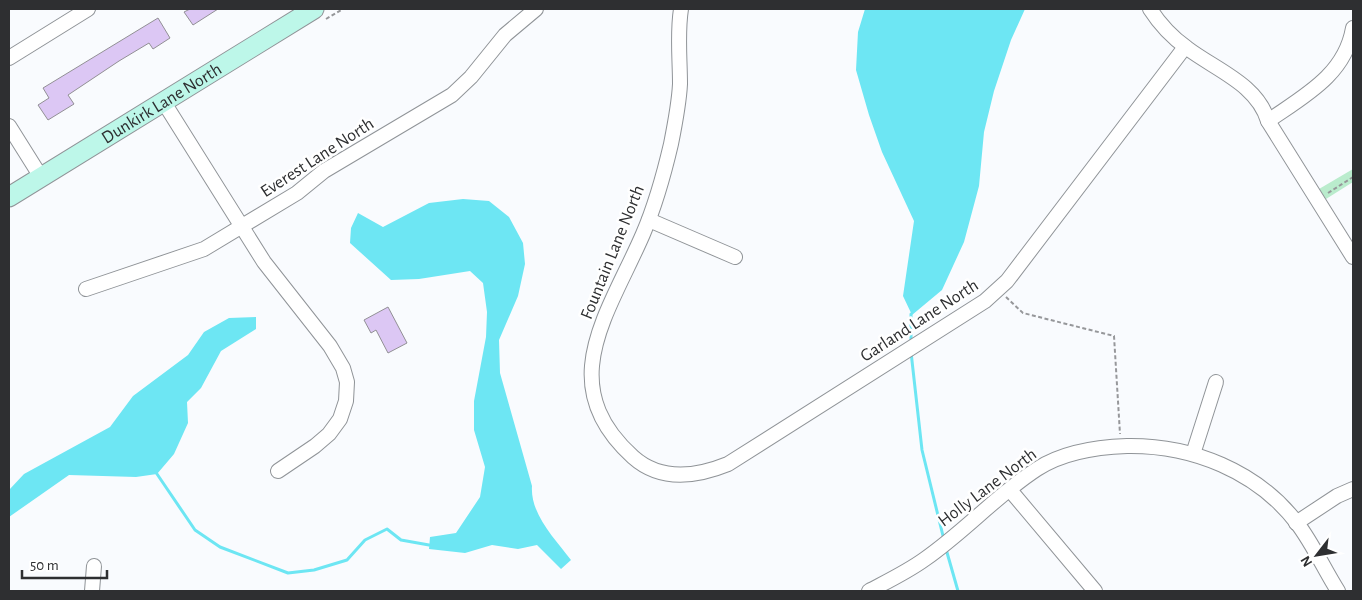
<svg xmlns="http://www.w3.org/2000/svg" width="1362" height="600" viewBox="0 0 1362 600" font-family="'Alegreya Sans',sans-serif">
<rect width="100%" height="100%" fill="#f9fbfe"/>
<path fill="#baeccd" d="M 1353,169 L 1353,182 L 1326,199 L 1319,189 Z"/>
<g fill="#6de6f3">
<path d="M 865,9 L 1025,9 L 1011,40 L 994,91 L 984,132 L 979,186 L 964,242 L 942,290 L 912,315 L 903,296 L 914,221 L 882,152 L 869,115 L 856,70 L 858,32 Z"/>
<path d="M 463,199 L 489,201 L 509,217 L 523,243 L 525,264 L 518,296 L 499,340 L 500,373 L 532,486 C 530,514 555,539 571,560 L 561,569 L 537,545 L 518,549 L 492,545 L 465,553 L 429,549 L 430,537 L 456,533 L 480,497 L 485,467 L 474,430 L 474,401 L 486,337 L 487,312 L 483,283 L 470,271 L 419,279 L 391,280 L 350,243 L 351,228 L 358,213 L 383,227 L 429,203 Z"/>
<path d="M 256,317 L 256,329 L 221,351 L 201,388 L 187,402 L 188,423 L 174,454 L 157,474 L 136,477 L 69,475 L 9,517 L 9,490 L 24,474 L 110,427 L 133,396 L 188,355 L 204,332 L 229,318 Z"/>
</g>
<g fill="none" stroke-linecap="round" stroke-linejoin="round">
<g stroke="#6de6f3" stroke-width="3">
<path d="M 911,314 L 911,343"/>
<path d="M 911,352 L 922,450 L 944,540"/>
<path d="M 157,474 L 195,530 L 220,547 L 288,573 L 314,570 L 347,560 L 365,540 L 387,529 L 401,540 L 429,545"/>
<path d="M 946,549 L 958,591"/>
</g>
</g>
<g fill="#dcc7f4" stroke="#929095">
<path d="M 190,9 L 218,9 L 193,25 L 184,12 Z"/>
<path d="M 158,18 L 170,38 L 153,49 L 149,43 L 119,61 L 68,95 L 74,104 L 48,120 L 38,105 L 49,98 L 43,88 Z"/>
<path d="M 388,307 L 407,343 L 388,353 L 376,330 L 371,333 L 364,320 Z"/>
</g>
<g fill="none" stroke-linecap="round" stroke-linejoin="round">
<g stroke="#909498" stroke-width="16">
<g id="street">
<path d="M 681,9 C 677,34 680,59 680,84 C 679,104 675,124 671,144 C 664,174 655,206 643,234 C 609,313 552,384 633,457 C 661,482 696,477 728,464 L 985,301 L 1007,281 L 1185,47"/>
<path d="M 1150,9 C 1159,23 1173,38 1187,48 C 1216,70 1257,84 1268,121 L 1353,257"/>
<path d="M 9,58 L 88,9"/>
<path d="M 163,101 L 264,262 L 330,346 L 343,368 L 347,382 L 346,401 L 340,419 L 329,434 L 315,446 L 278,471"/>
<path d="M 1268,121 C 1304,96 1345,75 1353,28"/>
<path d="M 9,126 L 41,177"/>
<path d="M 649,220 L 735,257"/>
<path d="M 86,289 L 204,249 L 297,193 L 324,171 L 452,95 L 471,77 L 505,35 L 536,9"/>
<path d="M 1193,454 L 1216,382"/>
<path d="M 1010,490 L 1095,591"/>
<path d="M 1296,523 L 1337,496 L 1353,489"/>
<path d="M 92,591 L 94,566"/>
<path d="M 869,591 C 888,581 907,572 925,559 C 964,532 997,495 1037,469 C 1063,452 1097,447 1127,446 C 1192,445 1257,471 1297,523 C 1313,544 1324,569 1338,591"/>
</g>
</g>
<g stroke="#909498" stroke-width="21">
<g id="secondary">
<path id="s1" d="M 9,197 L 314,9"/>
</g>
</g>
<g stroke="#96979a" stroke-width="2" stroke-dasharray="4 2.5" stroke-linecap="butt">
<path d="M 326,19 L 343,9"/>
<path d="M 1328,193 L 1353,177"/>
<path d="M 1006,297 L 1023,313 L 1114,336 L 1120,434"/>
</g>
<use href="#street" stroke="#fff" stroke-width="14"/>
<use href="#secondary" stroke="#bdf7e9" stroke-width="19"/>
</g>
<g text-anchor="middle" stroke-width="5" stroke-linejoin="round" paint-order="stroke">
<g font-size="18" fill="#2e2f31" stroke="#fff">
<text dy="6" stroke="none"><textPath href="#s1" startOffset="179">Dunkirk Lane North</textPath></text>
<text transform="translate(317 157) rotate(-33)" y="6">Everest Lane North</text>
<text transform="translate(612 252) rotate(-68)" y="6">Fountain Lane North</text>
<text transform="translate(919 320) rotate(-33)" y="6">Garland Lane North</text>
<text transform="translate(987 487) rotate(-37)" y="6">Holly Lane North</text>
</g>
</g>
<rect width="1362" height="600" fill="none" stroke="#2e2f31" stroke-width="20"/>
<g transform="translate(1317 555) rotate(239)" stroke="#ffffff" stroke-width="4" paint-order="stroke">
<path d="M0-4L9 19L0 12L-9 19Z" fill="#2e2f31"/>
<text y="-8" font-size="14" font-weight="bold" text-anchor="middle" fill="#2e2f31">N</text>
</g>
<path d="M22 570v8h85v-8" fill="none" stroke="#2e2f31" stroke-width="2.5"/>
<text x="30" y="570" font-size="15" fill="#2e2f31" stroke="#ffffff" stroke-width="4" paint-order="stroke">50 m</text>
</svg>
